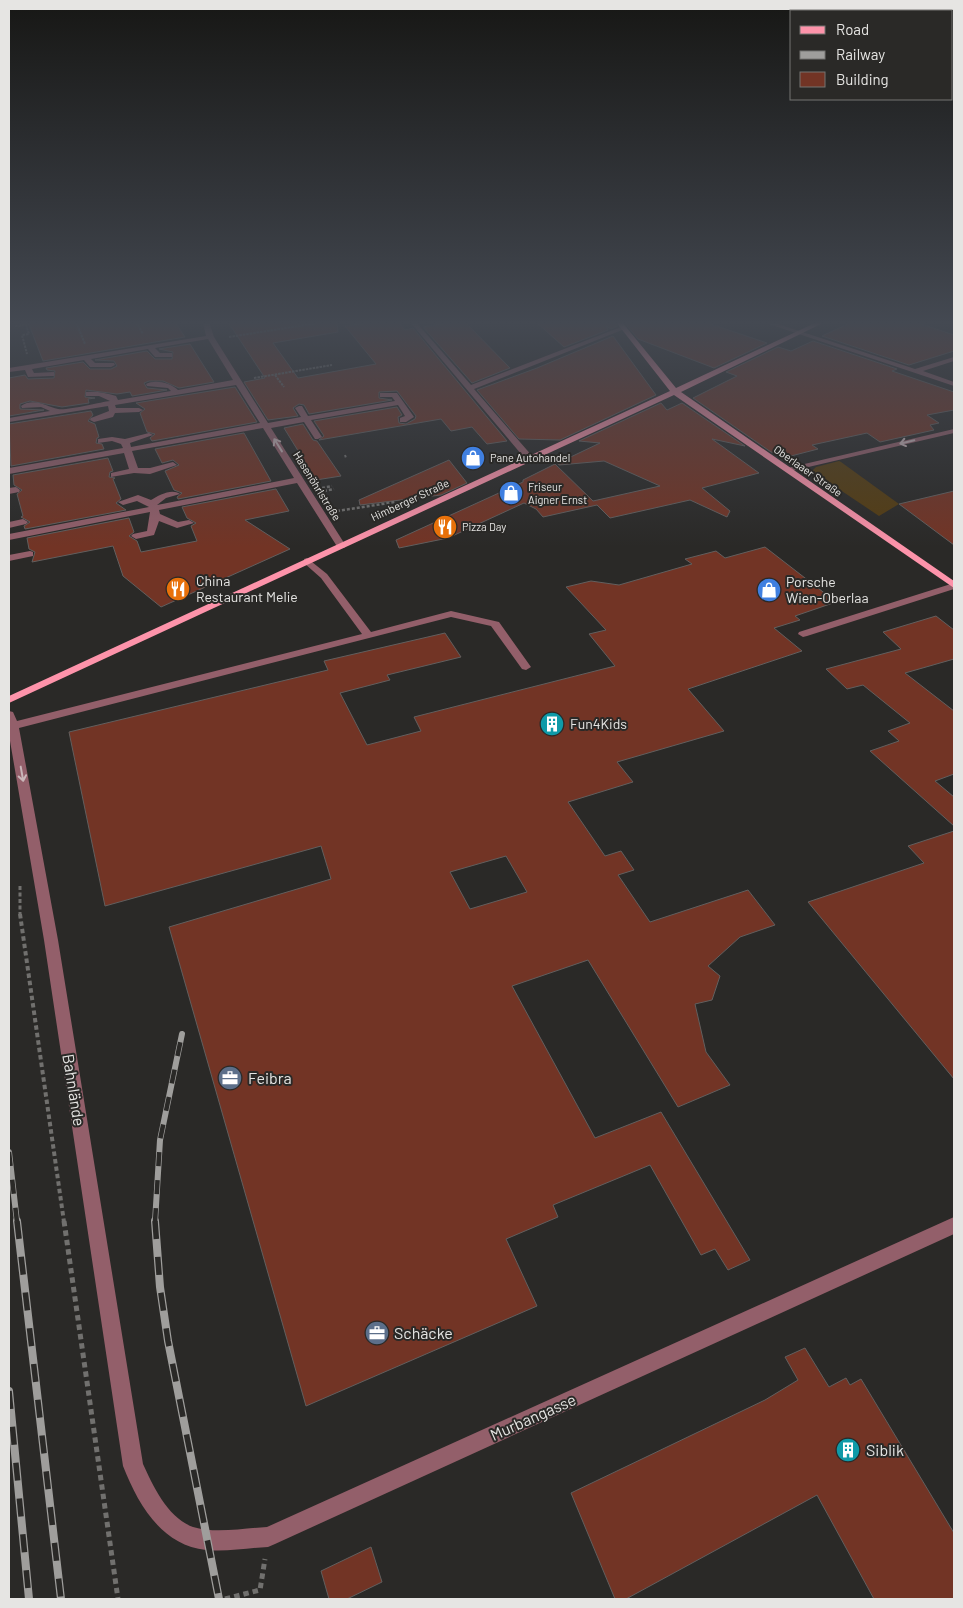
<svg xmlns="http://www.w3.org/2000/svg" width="963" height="1608" viewBox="0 0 963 1608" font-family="Barlow,sans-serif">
<rect width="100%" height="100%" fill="#2a2927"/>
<path fill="#543c11" d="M 839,461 L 841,462 L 899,504 L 879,516 L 812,471 L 816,467 Z"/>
<g fill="#723425" stroke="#625f5e" fill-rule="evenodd">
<path d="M 28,322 L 175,322 L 185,337 L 43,361 Z"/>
<path d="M 228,322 L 337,322 L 338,332 L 273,343 L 298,378 L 376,364 L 345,326 L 374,322 L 398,322 L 405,330 L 413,328 L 507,441 L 487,444 L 472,427 L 451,431 L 441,419 L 319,440 L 324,436 L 314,421 L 397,407 L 402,415 L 398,417 L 399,423 L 406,424 L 415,419 L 416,416 L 397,391 L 379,392 L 379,398 L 392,400 L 309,414 L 304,405 L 299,404 L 293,408 L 298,416 L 268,420 L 244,382 L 265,378 Z"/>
<path d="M 453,322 L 465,322 L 510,368 L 472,383 L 423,327 Z"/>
<path d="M 536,322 L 614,322 L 617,326 L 611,329 L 606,326 L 608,330 L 564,347 Z"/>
<path d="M 624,322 L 705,322 L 767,343 L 714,368 L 638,339 Z"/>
<path d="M 852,322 L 915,322 L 954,335 L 954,351 L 909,365 L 822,336 Z"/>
<path d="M 613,336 L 656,395 L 560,440 L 519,439 L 477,390 L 537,368 Z"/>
<path d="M 813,341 L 897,369 L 892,371 L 954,392 L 954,410 L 927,415 L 939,423 L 930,425 L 934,430 L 880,442 L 867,433 L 812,445 L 818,449 L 791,456 L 771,452 L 693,398 L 737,376 L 726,372 L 778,347 L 791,351 Z"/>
<path d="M 190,344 L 214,382 L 179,388 L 163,381 L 149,381 L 144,383 L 147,388 L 167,390 L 132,396 L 130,392 L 117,394 L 86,390 L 85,397 L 95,398 L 88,399 L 89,403 L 62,407 L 30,401 L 20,404 L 20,409 L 44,410 L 9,416 L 9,378 L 25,375 L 28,379 L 54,378 L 55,371 L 47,370 L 46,368 L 83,362 L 90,369 L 111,369 L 117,366 L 114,361 L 95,360 L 147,351 L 155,359 L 172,359 L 173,352 L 159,349 Z"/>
<path d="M 235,387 L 257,422 L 152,441 L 150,438 L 155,434 L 147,432 L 140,413 L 145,409 L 136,403 Z"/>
<path d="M 661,403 L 667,410 L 682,403 L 745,446 L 712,439 L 759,473 L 702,488 L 730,511 L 727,517 L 690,500 L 610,518 L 597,505 L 543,517 L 536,509 L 524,503 L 448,538 L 399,548 L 396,540 L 523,482 L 523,480 L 555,464 L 593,501 L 660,486 L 604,461 L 559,465 L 558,463 L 600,443 L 579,441 Z"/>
<path d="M 91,411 L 93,415 L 88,421 L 95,424 L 99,437 L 97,438 L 96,443 L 102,444 L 104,449 L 11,466 L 9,424 Z"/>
<path d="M 303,424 L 313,440 L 317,441 L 341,476 L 316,480 L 284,428 Z"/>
<path d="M 244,433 L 271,481 L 178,499 L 177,497 L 182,493 L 174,490 L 165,471 L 179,465 L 173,460 L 162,463 L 155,449 Z"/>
<path d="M 108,458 L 113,471 L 110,472 L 109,477 L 115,478 L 113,479 L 121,499 L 116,503 L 126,510 L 25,529 L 24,526 L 30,522 L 21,517 L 23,516 L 17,494 L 22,490 L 14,485 L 13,475 Z"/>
<path d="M 449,460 L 467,483 L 441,495 L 360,505 L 359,500 Z"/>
<path d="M 276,489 L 289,511 L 245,520 L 290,549 L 161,607 L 123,576 L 113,546 L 32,562 L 35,552 L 29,549 L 27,538 L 129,518 L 134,532 L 129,536 L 137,541 L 141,552 L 197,541 L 191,526 L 196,523 L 187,518 L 182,507 Z"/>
<path d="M 954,491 L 954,545 L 899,504 Z"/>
<path d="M 765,547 L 836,602 L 795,616 L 800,620 L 774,628 L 802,651 L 688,689 L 724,731 L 617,762 L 633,782 L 568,802 L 605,856 L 621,851 L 634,870 L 618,875 L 650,922 L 748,890 L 775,925 L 740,937 L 708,966 L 720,976 L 712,1000 L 695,1004 L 706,1052 L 730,1085 L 678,1107 L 588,960 L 512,986 L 595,1138 L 661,1112 L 750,1260 L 728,1270 L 715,1249 L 701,1255 L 650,1165 L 553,1205 L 558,1217 L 506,1239 L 537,1306 L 306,1406 L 169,927 L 331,879 L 321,846 L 105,906 L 69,732 L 328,670 L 324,661 L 445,633 L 461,657 L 387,675 L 390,680 L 340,693 L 367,745 L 421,731 L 414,717 L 615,666 L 589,634 L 606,630 L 566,587 L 591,581 L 619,585 L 692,564 L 685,559 L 716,551 L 725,558 ZM 506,856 L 527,892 L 470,909 L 450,872 Z"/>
<path d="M 936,616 L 954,630 L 954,659 L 905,673 L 954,711 L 954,774 L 935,781 L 954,797 L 954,826 L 870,751 L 899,741 L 888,731 L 910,723 L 863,685 L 847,689 L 826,669 L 901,649 L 883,632 Z"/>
<path d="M 954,831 L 954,1079 L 808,902 L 924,863 L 908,846 Z"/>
<path d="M 805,1348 L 829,1387 L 846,1378 L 850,1385 L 861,1379 L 954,1533 L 954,1599 L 874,1599 L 817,1495 L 626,1599 L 615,1599 L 571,1493 L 765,1400 L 798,1380 L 785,1357 Z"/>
<path d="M 371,1547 L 382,1582 L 347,1599 L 329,1599 L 321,1571 Z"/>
</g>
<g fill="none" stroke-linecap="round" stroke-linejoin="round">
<g stroke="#71706e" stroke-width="2" stroke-dasharray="2.5 1" stroke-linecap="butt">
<path d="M 76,322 L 85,344"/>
<path d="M 136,322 L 143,334"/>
<path d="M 15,326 L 26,325 L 29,334 L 22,335 L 27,354"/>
<path d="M 229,337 L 324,322"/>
<path d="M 275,375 L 284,387"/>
<path d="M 254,378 L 332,365"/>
<path d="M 345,455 L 346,458"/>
</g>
<g stroke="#71706e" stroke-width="2.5" stroke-dasharray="3 2" stroke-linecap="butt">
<path d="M 322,488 L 332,486"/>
<path d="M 324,491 L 334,489"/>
<path d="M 337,511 L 395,502"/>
</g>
<path stroke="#71706e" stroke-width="3" stroke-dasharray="4 2.5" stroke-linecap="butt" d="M 20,886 L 20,915"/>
<path stroke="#71706e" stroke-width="4" stroke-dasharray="4.5 3" stroke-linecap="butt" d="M 20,914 L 64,1222"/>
<g stroke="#71706e" stroke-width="5" stroke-dasharray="5.5 4" stroke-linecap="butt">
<path d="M 64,1221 L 118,1599"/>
<path d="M 225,1599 L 260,1590 L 265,1559"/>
</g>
<g fill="#935f6a" fill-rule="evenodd">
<path d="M 203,322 L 209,322 L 214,337 L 268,423 L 301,417 L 295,408 L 299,406 L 302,406 L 308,416 L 395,401 L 392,397 L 380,397 L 380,393 L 397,393 L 414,417 L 406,422 L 400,422 L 400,418 L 405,416 L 398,405 L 311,420 L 322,437 L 318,439 L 315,439 L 304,422 L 271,428 L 346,546 L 344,548 L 338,548 L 297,483 L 159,510 L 160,514 L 178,522 L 189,520 L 194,523 L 177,528 L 159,521 L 154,535 L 136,539 L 131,536 L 133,534 L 147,531 L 150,512 L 9,540 L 9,534 L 149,507 L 137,501 L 123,505 L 118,502 L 138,495 L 151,500 C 159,495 172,488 180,494 L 166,498 L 157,505 L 294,478 L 263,428 L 132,451 L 138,468 L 150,468 L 173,462 L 177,465 L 150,474 L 134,473 L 111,477 L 111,473 L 129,469 L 124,453 L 9,474 L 9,468 L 123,448 L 121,444 L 112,441 L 98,443 L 98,439 L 112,437 L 125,439 L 149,433 L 153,435 L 130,443 L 131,447 L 260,423 L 236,385 L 115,405 L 116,408 L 139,408 L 143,410 L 139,412 L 115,413 L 113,417 L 94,422 L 90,420 L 91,418 L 109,411 L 108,406 L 9,422 L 9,418 L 50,411 L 41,407 L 22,408 L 21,406 C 34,397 47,407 58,409 C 66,411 101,402 110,401 L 99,396 L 86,396 L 86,392 C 97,391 106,393 116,396 L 118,400 L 171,391 L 168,388 L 147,386 L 146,384 C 155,379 171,383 178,390 L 233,380 L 208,339 L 155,348 L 160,353 L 172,353 L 172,357 L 155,357 L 148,349 L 91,359 L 95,363 L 114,363 L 115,365 L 111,367 L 90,367 L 84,360 L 32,369 L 34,373 L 54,372 L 54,376 L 51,376 L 28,377 L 25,370 L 9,372 L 9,368 L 206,336 Z"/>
<path d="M 410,322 L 416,322 L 471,385 L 621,327 L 627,328 L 474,389 L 533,457 L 534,459 L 530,462 L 527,461 Z"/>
<path d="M 763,322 L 772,322 L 915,369 L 954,357 L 954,361 L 923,371 L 954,382 L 954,386 Z"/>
<path d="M 954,429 L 954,433 L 787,472 L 783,469 Z"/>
<path d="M 16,487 L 20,490 L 19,492 L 9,494 L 9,488 Z"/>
<path d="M 23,519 L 28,522 L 26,524 L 9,528 L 9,522 Z"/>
<path d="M 30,551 L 33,552 L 33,556 L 9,561 L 9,555 Z"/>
<path d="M 307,558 L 327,574 L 371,632 L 451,611 L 499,622 L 531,667 L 526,670 L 522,669 L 491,626 L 451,617 L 19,728 L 58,940 L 143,1464 C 153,1486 168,1518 193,1527 C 215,1534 245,1528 267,1527 L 954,1217 L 954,1234 L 275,1544 L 268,1547 C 248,1548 226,1552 206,1550 C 161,1545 138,1504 123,1466 L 44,940 L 9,735 L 9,711 L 13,712 L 17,721 L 362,634 L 321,578 L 304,563 L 304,559 Z"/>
<path d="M 954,583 L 954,589 L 807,636 L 803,637 L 798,634 L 799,632 Z"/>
</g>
<path fill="#fd93aa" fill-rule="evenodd" d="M 616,322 L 622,322 L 676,388 L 817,322 L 825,322 L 681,392 L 954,581 L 954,588 L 674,395 L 9,703 L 9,696 L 670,391 Z"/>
<g stroke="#9f9e9c" stroke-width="6">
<g id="rail-far1">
<path d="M 9,1152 L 17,1222"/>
<path d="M 155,1222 L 160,1140 L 182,1034"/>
</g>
</g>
<g stroke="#9f9e9c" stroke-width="8">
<g id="rail">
<path d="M 17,1221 L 61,1599"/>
<path d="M 155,1221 L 160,1287 L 168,1341 L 219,1599"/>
<path d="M 9,1391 L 29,1599"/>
</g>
</g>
<use href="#rail-far1" stroke="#2a2927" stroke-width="4.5" stroke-dasharray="14" stroke-linecap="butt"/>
<use href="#rail" stroke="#2a2927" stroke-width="5.5" stroke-dasharray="18" stroke-linecap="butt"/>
</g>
<defs><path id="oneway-shaft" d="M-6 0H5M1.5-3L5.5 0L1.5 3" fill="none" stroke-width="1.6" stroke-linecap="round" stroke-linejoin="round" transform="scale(1.25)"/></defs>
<g stroke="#c9b6b9">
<use href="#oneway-shaft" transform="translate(907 442) rotate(167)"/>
<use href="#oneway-shaft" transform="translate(278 445) rotate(-122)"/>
<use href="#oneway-shaft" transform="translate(22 774) rotate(80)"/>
</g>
<linearGradient id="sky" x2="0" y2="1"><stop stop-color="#171715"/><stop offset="0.59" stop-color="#444952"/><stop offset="1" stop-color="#444952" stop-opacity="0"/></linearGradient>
<rect width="963" height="547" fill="url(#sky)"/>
<defs>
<g id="shop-disc" transform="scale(1.25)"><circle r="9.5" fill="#3f7fe0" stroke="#2a2927"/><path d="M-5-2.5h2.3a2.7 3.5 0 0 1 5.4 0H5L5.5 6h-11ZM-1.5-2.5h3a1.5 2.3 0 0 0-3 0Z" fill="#fff"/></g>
<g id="restaurant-disc" transform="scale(1.25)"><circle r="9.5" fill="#e8710a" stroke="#2a2927"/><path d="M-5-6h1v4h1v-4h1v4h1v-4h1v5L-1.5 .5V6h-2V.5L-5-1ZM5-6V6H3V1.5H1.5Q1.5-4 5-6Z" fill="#fff"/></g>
<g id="building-disc" transform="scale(1.25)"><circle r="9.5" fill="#0f9aa8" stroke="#2a2927"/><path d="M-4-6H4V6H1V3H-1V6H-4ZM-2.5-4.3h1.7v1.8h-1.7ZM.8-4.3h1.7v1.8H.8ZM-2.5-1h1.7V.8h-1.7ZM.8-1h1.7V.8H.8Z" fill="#fff"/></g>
<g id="office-disc" transform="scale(1.25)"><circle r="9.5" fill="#5c6f8a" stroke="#2a2927"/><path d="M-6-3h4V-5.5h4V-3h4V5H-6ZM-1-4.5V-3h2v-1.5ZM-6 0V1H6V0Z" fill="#fff"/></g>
</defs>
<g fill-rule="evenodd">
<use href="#shop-disc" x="473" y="458"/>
<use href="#shop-disc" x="511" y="493"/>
<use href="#restaurant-disc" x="445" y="527"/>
<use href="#restaurant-disc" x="178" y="589"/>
<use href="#shop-disc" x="769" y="590"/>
<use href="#building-disc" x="552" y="724"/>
<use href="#office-disc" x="230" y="1078"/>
<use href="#office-disc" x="377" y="1333"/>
<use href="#building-disc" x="848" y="1450"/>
</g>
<g text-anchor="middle" stroke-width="4" stroke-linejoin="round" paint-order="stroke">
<g font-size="11" fill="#e6e5e3" stroke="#2a2927" text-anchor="start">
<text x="490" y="462">Pane Autohandel</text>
<text x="528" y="491">Friseur<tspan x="528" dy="13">Aigner Ernst</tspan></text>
<text x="462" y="531">Pizza Day</text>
</g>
<g font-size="11" fill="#e6e5e3" stroke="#2a2927">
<text transform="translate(808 471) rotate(35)" y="4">Oberlaaer Straße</text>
<text transform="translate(317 486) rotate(58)" y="4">Hasenöhrlstraße</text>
<text transform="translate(410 500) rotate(-25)" y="4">Himberger Straße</text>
</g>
<g font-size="14" fill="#e6e5e3" stroke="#2a2927" text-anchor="start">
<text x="196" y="586">China<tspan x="196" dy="16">Restaurant Melie</tspan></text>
<text x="786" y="587">Porsche<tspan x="786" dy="16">Wien-Oberlaa</tspan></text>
<text x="570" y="729">Fun4Kids</text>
</g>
<g font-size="16" fill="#e6e5e3" stroke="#2a2927" text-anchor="start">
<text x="248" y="1084">Feibra</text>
<text x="394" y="1339">Schäcke</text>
<text x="866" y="1456">Siblik</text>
</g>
<g font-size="16" fill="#e6e5e3" stroke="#2a2927">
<text transform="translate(74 1090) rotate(81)" y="6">Bahnlände</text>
<text transform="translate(533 1417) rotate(-24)" y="6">Murbangasse</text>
</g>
</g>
<rect width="963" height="1608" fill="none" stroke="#e6e5e3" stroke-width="20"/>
<rect x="790" y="10" width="162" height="90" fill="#2a2927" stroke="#757472"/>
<rect x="800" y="26" width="25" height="8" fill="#fd93aa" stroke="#757472"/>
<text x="836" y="35" font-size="15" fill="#e6e5e3">Road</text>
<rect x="800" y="51" width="25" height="8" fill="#9f9e9c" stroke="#757472"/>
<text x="836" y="60" font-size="15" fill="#e6e5e3">Railway</text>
<rect x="800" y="72" width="25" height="15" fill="#723425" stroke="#757472"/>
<text x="836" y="85" font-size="15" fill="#e6e5e3">Building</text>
</svg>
